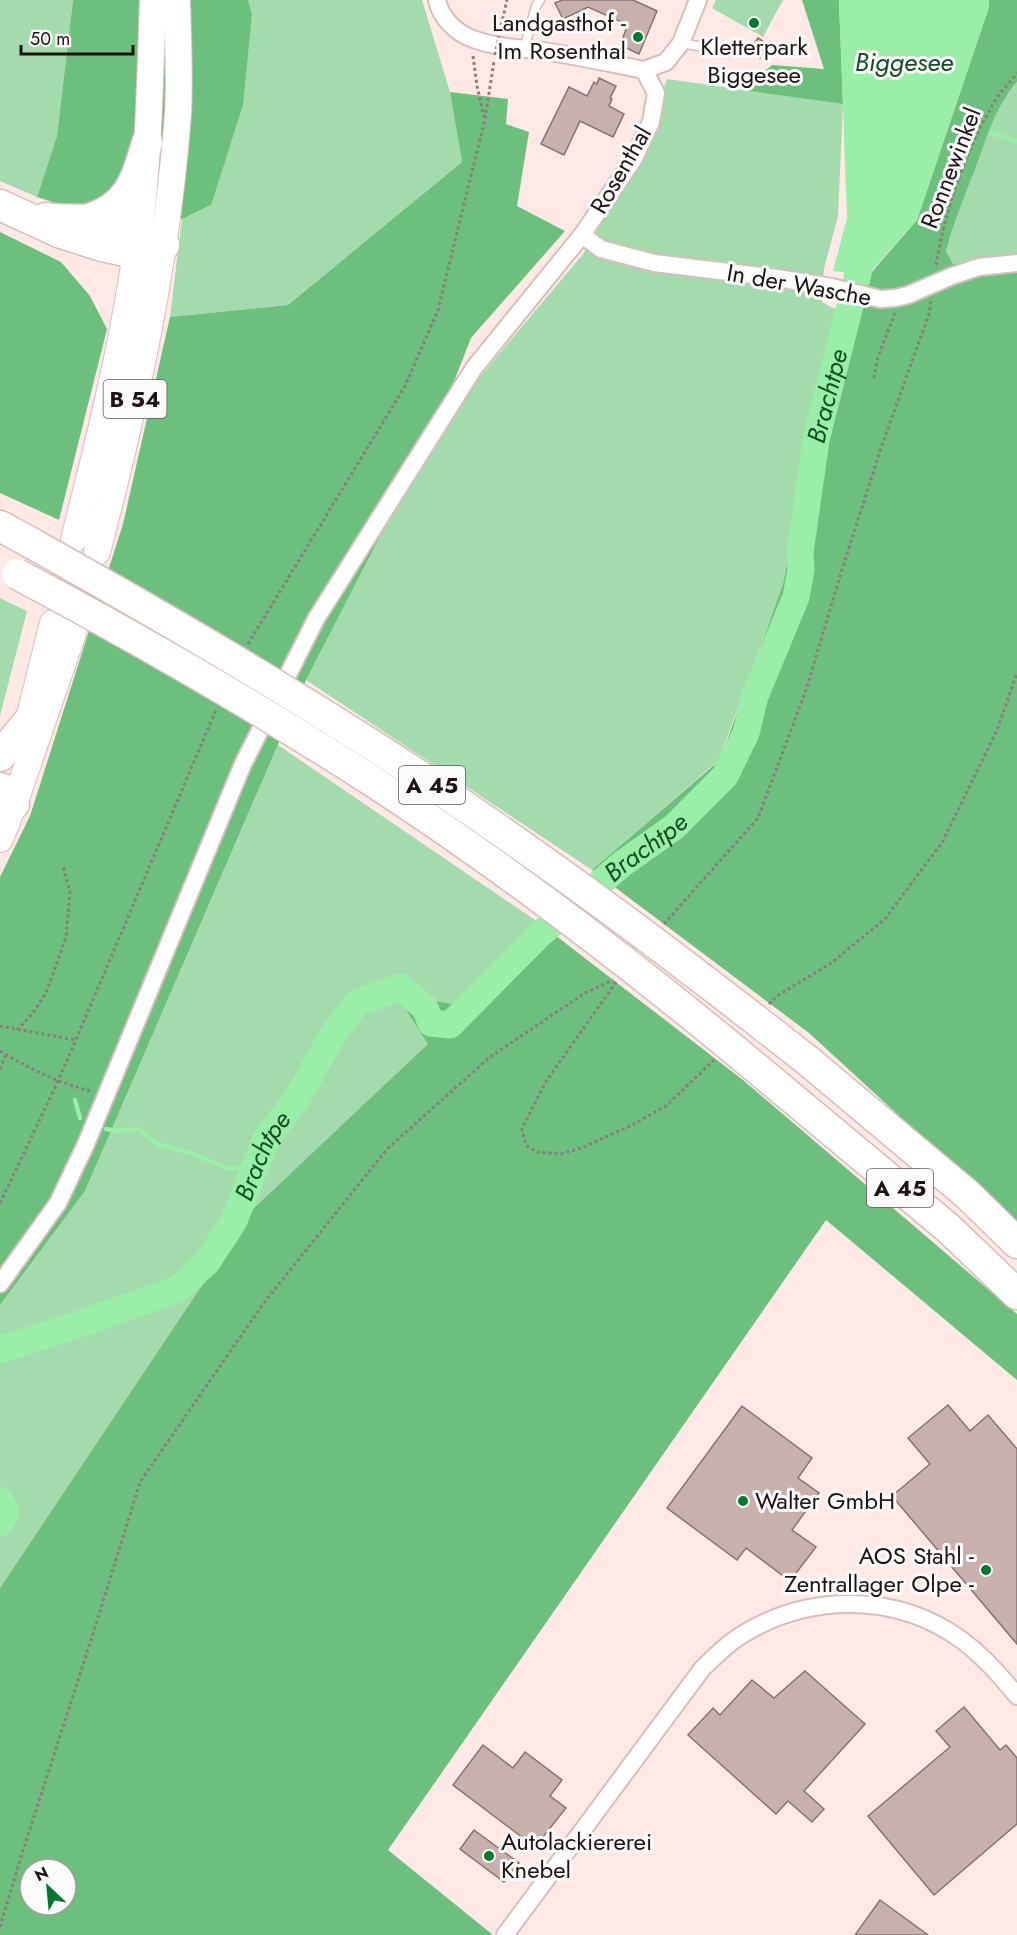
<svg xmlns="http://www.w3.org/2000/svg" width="1017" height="1935" viewBox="0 0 1017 1935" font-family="Jost,sans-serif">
<rect width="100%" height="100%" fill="#fee9e6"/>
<g fill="#a4dbac">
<path d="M 0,0 L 73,0 L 57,136 L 37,197 L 0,181 Z"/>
<path d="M 248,0 L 422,0 L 450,92 L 462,162 L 288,305 L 170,317 L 182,219 L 211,205 L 252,14 Z"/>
<path d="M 716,0 L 783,0 L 763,37 L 712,8 Z"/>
<path d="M 667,79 L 843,104 L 838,216 L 824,269 L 822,302 L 838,311 L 783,584 L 719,760 L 592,870 L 306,680 L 435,430 L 583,254 L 628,180 Z"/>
<path d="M 1017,82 L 1017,256 L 1012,255 L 953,264 L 946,251 C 954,222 965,195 976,167 C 987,137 996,106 1017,82 Z"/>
<path d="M 0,598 L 27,611 L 0,716 Z"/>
<path d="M 278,745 L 538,922 L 453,1004 L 397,995 L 429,1044 L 253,1209 L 0,1588 L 0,1305 L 85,1191 Z"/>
</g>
<g fill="#6cbf7c" fill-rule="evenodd">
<path d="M 73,0 L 248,0 L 252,14 L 243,105 L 211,205 L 182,219 L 124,185 L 81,211 L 37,197 L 57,136 Z"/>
<path d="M 802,0 L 839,0 L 843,104 L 743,90 L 772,65 L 824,69 Z"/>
<path d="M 989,0 L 1017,0 L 1017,82 C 996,106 987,137 976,167 C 965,195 954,222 946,251 L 953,264 L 1012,255 L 1017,256 L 1017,1224 L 809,1033 L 592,870 L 720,760 L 783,584 L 838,311 L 917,220 L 989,7 Z"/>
<path d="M 450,92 L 508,99 L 506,124 L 529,132 L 517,206 L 565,231 L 471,338 L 435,430 L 306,680 L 85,1191 L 0,1305 L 0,877 L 30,816 L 123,524 L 170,317 L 288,305 L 462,162 Z"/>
<path d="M 0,232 L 61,262 L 90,296 L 107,329 L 59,520 L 0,493 Z"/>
<path d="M 538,922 L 743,1080 L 1017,1314 L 1017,1380 L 826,1220 L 388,1850 L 493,1935 L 0,1935 L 0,1588 L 253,1209 L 428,1044 L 396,994 L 453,1004 ZM 30,1869 L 66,1869 L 66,1905 L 30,1905 Z"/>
</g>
<path fill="#9aeea8" d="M 839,0 L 989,0 L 989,7 L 917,220 L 868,275 L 833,271 L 847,218 Z"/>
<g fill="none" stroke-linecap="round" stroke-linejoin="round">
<g stroke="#9aeea8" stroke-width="4.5">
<path d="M 991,133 L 1017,141"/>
<path d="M 75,1100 L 80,1118"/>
<path d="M 106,1129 L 118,1131 L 139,1129 L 157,1144 L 191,1153 L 229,1169 L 256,1166"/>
</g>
<g stroke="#9aeea8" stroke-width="27">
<path id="s1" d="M 0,1350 L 77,1325 L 178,1289 L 207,1262 L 234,1221 L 266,1139 L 298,1097 L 331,1038 L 356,1003 L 401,987 L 425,1008 L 431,1023 L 450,1025 L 539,935 L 622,864 L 674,827 L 725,776 L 746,733 L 755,696 L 796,597 L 801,570 L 800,553 L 816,440 L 858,274 L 863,237"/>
<path d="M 0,1500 L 6,1512 L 0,1523"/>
</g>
</g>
<g fill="#c8b0ad" stroke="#88726f" stroke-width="1.5">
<path d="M 562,0 L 633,0 L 657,11 L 639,54 L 620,45 L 627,27 L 624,25 L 624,23 L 588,7 L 563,19 L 555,3 Z"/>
<path d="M 758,38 L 769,45 L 760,58 L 749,50 Z"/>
<path d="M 599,78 L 616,86 L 610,98 L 612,99 L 609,106 L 624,114 L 613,137 L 580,121 L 564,155 L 541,144 L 569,87 L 587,96 L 594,82 L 597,84 Z"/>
<path d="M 948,1405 L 970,1431 L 988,1415 L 1017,1449 L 1017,1644 L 892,1496 L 930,1464 L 908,1438 Z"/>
<path d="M 742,1406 L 812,1458 L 798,1478 L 819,1493 L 792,1530 L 816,1547 L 790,1581 L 746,1548 L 737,1560 L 667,1508 Z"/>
<path d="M 805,1671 L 865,1724 L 804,1791 L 824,1809 L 812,1822 L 788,1801 L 776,1814 L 688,1735 L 713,1708 L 720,1715 L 752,1680 L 774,1698 Z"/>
<path d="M 964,1707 L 1000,1750 L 1006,1745 L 1017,1758 L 1017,1824 L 934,1895 L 868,1816 L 950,1747 L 936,1731 Z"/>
<path d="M 483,1745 L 513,1768 L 525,1752 L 562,1780 L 550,1796 L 566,1808 L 535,1847 L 453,1785 Z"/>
<path d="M 474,1830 L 519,1863 L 504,1882 L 460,1849 Z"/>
<path d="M 880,1900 L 928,1935 L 855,1935 Z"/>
</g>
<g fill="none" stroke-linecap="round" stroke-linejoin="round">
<g stroke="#d7bebc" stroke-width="11">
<g id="lane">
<path d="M 681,43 L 730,52"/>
<path d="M 524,49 L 536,6 L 540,0"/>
</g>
</g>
<g stroke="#d7bebc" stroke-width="20">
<g id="street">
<path d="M 644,70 L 666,62 L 681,43 L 698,0"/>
<path d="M 582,235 L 601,249 L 654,263 L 777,278 L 832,287 L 880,299 L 895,298 L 908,295 L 952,276 L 979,267 L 1017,263"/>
<path d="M 0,1284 L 58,1203 L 86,1144 L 243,764 L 316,619 L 474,368 L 582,235 L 633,160 L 651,122 L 656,93 L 644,70 C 613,64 581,57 550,52 C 524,48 497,48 473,39 C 456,33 440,17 437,0"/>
<path d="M 505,1935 L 702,1669 C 714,1657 726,1645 740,1636 C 808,1593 897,1592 963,1641 C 984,1657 1001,1676 1017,1696"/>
</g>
</g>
<g stroke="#d7bebc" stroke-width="28">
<g id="primary">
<path d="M 74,539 C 100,438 125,336 139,232 C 149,155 150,77 153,0"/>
<path d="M 97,552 C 135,407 167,263 178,114 C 180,76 178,38 177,0"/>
<path d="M 28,723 L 53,623"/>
<path d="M 0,839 L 14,804 L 74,630"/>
</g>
</g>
<g stroke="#d7bebc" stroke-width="33">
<g id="highway">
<path d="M 0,205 L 61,233 L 102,246 L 135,253 L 164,245"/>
<path d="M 46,218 C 65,221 84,218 103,221 C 125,224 144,235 164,245"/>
<path d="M 89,219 C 129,207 136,180 147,143"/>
<path d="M 0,526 L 33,544"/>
<path d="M 0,756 L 28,722"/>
<path d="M 0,788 L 6,790 L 14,804 L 0,809"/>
<path d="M 807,1060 L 968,1195 L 1017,1243"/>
<path d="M 779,1087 L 948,1228 L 1017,1294"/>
</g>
</g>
<g stroke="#8c7d7b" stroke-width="3" stroke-dasharray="3 3" stroke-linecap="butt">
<path d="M 500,31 L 507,0"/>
<path d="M 473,56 L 477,86 L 484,117"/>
<path d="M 936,265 C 945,211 964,155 992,106 C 998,94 1009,84 1017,73"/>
<path d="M 874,378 L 878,357 L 895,313"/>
<path d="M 248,644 L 405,386 L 438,310 L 485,119 L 494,61"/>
<path d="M 664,924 L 758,818 L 806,690 L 840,576 L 882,445 L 929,314 L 931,301"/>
<path d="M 616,982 L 545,1083 L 522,1129 L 524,1139 L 528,1147 L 537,1152 L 561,1154 L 584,1147 L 632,1125 L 666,1106 L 714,1060"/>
<path d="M 769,1004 L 777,996 L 831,963 L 885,919 L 943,841 L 997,730 L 1017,673"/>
<path d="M 0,1026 L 76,1040"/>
<path d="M 17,1030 L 33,1013 L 46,993 L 66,937 L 70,893 L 63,866"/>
<path d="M 0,1051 C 31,1069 55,1082 91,1091"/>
<path d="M 69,1056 L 216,710"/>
<path d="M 0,1069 L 6,1054"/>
<path d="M 0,1203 L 52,1094"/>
<path d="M 0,1927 L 20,1860 L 93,1634 L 140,1482 L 263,1304 L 387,1149 L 490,1057 L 585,993 L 613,980"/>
</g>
<use href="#lane" stroke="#fff" stroke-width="8"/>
<use href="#street" stroke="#fff" stroke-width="16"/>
<use href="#primary" stroke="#fff" stroke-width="26"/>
<use href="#highway" stroke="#fff" stroke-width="30"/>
<g stroke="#d7bebc" stroke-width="33" stroke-linecap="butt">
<g id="highway-bridge">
<path d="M 33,544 C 149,609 263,675 375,747 C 525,843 667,950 807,1060"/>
<path d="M 17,574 C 137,638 254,705 369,779 C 513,872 648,977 779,1087"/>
</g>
</g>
<g stroke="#8c7d7b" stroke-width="3" stroke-dasharray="3 3" stroke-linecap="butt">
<path d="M 495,55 L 499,36"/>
<path d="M 52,1094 L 69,1056"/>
</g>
<use href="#highway-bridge" stroke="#fff" stroke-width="30"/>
</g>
<g fill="#017a30" stroke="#fbfbfb" stroke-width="2">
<circle cx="754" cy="23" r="6"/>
<circle cx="638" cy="37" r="6"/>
<circle cx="743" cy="1501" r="6"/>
<circle cx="986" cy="1570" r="6"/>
<circle cx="489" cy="1856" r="6"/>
</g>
<g text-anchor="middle" stroke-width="6" stroke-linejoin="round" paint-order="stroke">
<g fill="#fbfbfb" stroke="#5f5958" stroke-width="1.5">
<rect x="103.5" y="380" width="63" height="38" rx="4.5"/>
<rect x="399" y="766" width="66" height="38" rx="4.5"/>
<rect x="867" y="1169" width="66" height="38" rx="4.5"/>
</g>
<g font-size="22" font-weight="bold" fill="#1c1312">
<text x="135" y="407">B 54</text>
<text x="432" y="793">A 45</text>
<text x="900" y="1196">A 45</text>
</g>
<g font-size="24" fill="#1c1312" stroke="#fbfbfb" text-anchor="end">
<text x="626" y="31">Landgasthof -<tspan x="626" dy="28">Im Rosenthal</tspan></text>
<text x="754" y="55" text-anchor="middle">Kletterpark<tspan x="754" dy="28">Biggesee</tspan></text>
<text x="755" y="1509" text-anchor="start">Walter GmbH</text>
<text x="974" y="1564">AOS Stahl -<tspan x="974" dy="28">Zentrallager Olpe -</tspan></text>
<text x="501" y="1850" text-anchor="start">Autolackiererei<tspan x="501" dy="28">Knebel</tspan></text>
</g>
<g font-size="24" fill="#1c1312" stroke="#fbfbfb">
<text transform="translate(951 168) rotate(-69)" y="8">Ronnewinkel</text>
<text transform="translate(621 170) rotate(-60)" y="8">Rosenthal</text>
<text transform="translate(799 285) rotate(10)" y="8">In der Wasche</text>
</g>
<g font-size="26" font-style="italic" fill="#134f23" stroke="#fbfbfb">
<text x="904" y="71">Biggesee</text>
<text dy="9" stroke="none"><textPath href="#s1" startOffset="1412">Brachtpe</textPath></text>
<text dy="9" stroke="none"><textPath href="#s1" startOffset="908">Brachtpe</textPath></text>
<text dy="9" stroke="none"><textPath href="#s1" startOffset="348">Brachtpe</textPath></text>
</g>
</g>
<g transform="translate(48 1887) rotate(334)"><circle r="28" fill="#fbfbfb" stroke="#a29e9e" stroke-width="1.5"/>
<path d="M0-4.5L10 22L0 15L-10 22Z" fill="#017a30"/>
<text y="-9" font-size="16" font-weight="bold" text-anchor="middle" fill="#1c1312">N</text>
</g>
<path d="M21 45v9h112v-9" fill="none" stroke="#1c1312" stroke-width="3"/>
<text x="30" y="45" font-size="18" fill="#1c1312" stroke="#fbfbfb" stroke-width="4.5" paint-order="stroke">50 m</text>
</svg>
